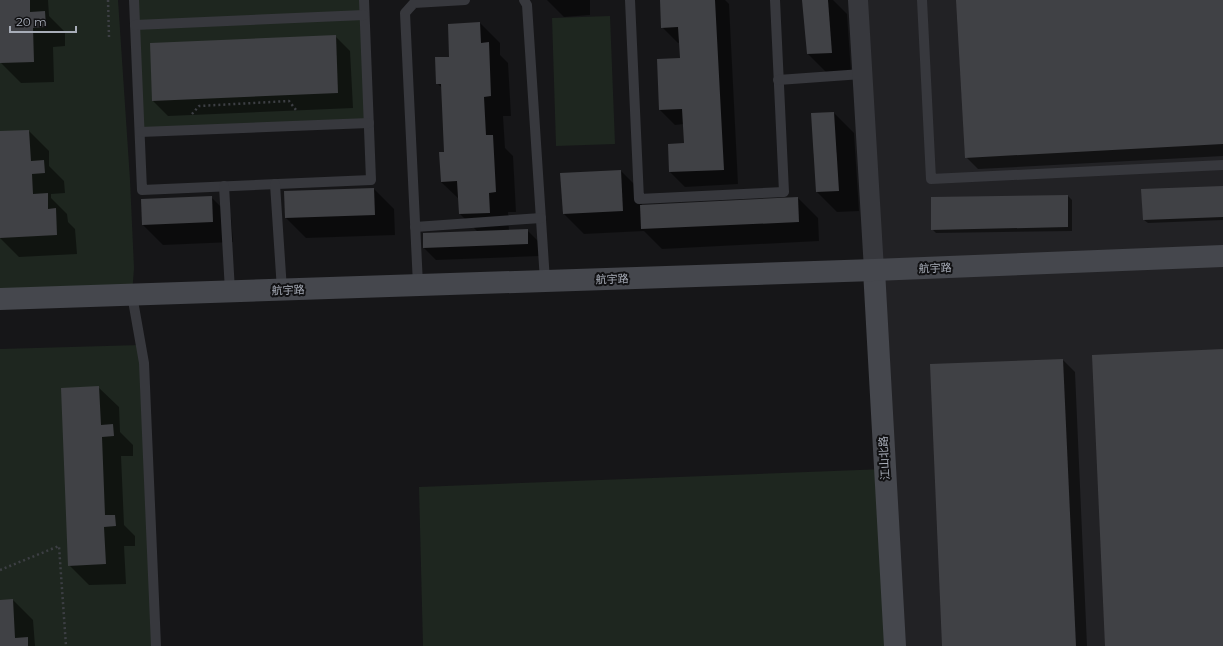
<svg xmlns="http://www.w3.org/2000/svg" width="1223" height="646" viewBox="0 0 1223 646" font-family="Montserrat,'Noto Sans SC',sans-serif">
<rect width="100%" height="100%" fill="#161618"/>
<path fill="#222225" d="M 864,0 L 1223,0 L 1223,646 L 895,646 Z"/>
<g fill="#1e261f">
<path d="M 0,0 L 118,0 L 130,180 L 134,268 L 132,295 L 0,299 Z"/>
<path d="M 134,0 L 364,0 L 369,123 L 140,132 Z"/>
<path d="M 610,16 L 615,144 L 556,146 L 552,18 Z"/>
<path d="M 141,345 L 156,646 L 0,646 L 0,349 Z"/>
<path d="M 885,469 L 895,646 L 423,646 L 419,487 Z"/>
</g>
<g fill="#0007">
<path d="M 0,0 L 48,0 L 49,16 L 65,32 L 65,46 L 53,47 L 54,82 L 21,83 L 1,63 Z"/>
<path d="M 547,0 L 590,0 L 590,15 L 564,17 Z"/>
<path d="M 661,0 L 725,0 L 729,4 L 738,184 L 685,187 L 670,172 L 685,144 L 684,124 L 675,125 L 660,110 L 681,59 L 680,42 L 678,43 L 662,27 Z"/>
<path d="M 803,0 L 833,0 L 847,14 L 851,72 L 828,74 L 808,54 Z"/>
<path d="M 957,0 L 1223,0 L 1223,156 L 978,169 L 966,157 Z"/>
<path d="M 480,23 L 500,43 L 500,55 L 508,63 L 511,116 L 503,116 L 505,148 L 513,156 L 516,212 L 508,212 L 509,231 L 527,230 L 539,242 L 539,256 L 436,260 L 424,248 L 424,234 L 478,232 L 460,214 L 459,199 L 441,182 L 445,153 L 442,88 L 437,83 L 450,58 Z"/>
<path d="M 335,36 L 350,51 L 353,108 L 168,116 L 153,101 L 151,44 Z"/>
<path d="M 834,113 L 854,133 L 859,211 L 837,212 L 817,192 L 812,114 Z"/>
<path d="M 29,131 L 49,151 L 49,166 L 64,181 L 65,193 L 51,194 L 51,198 L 67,214 L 68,222 L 75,229 L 77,254 L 19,257 L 0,238 L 0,132 Z"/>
<path d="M 621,171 L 641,191 L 642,206 L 798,198 L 818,218 L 819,241 L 662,249 L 644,231 L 584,234 L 564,214 L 561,174 Z"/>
<path d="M 1223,187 L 1223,220 L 1148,223 L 1144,220 Z"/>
<path d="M 374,189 L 394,209 L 395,235 L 306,238 L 286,218 L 285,192 Z"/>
<path d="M 1068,196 L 1072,200 L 1072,231 L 936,233 L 932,229 Z"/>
<path d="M 211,197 L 231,217 L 233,242 L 163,245 L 143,225 Z"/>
<path d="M 1063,360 L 1075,372 L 1087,646 L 943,646 Z"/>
<path d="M 98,387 L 119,407 L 120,432 L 133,445 L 133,456 L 121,456 L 124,525 L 135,536 L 135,546 L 124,546 L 126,584 L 89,585 L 69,565 Z"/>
<path d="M 13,600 L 33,620 L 35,646 L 0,646 L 0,601 Z"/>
</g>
<g fill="#404145">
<path d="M 0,0 L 30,0 L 30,12 L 45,11 L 46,27 L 33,28 L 34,62 L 0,63 Z"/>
<path d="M 660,0 L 715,0 L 724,170 L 669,172 L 668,144 L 684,143 L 682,109 L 659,110 L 657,59 L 680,58 L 678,27 L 661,28 Z"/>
<path d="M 802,0 L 828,0 L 832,53 L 807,54 Z"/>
<path d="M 956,0 L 1223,0 L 1223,144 L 965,158 Z"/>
<path d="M 480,22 L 481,43 L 489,42 L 491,96 L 484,97 L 486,135 L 493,135 L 496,192 L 489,193 L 490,213 L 459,214 L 457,181 L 441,182 L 439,152 L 444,152 L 441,84 L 436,84 L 435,57 L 449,57 L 448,24 Z"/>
<path d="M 336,35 L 338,93 L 152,101 L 150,43 Z"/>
<path d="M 834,112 L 839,191 L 816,192 L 811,113 Z"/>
<path d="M 29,130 L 31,161 L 44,160 L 45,173 L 32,174 L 33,194 L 48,193 L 48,209 L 56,208 L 57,235 L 0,238 L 0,131 Z"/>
<path d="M 621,170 L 623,211 L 563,214 L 560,173 Z"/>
<path d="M 1223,186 L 1223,217 L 1143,220 L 1141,189 Z"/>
<path d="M 374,188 L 375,215 L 285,218 L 284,191 Z"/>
<path d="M 1068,195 L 1068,227 L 931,230 L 931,197 Z"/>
<path d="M 212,196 L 213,222 L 142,225 L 141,199 Z"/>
<path d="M 798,197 L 799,222 L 641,229 L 640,205 Z"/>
<path d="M 528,229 L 528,244 L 423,248 L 423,233 Z"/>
<path d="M 1223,349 L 1223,646 L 1105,646 L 1092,355 Z"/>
<path d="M 1063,359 L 1076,646 L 942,646 L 930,364 Z"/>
<path d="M 99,386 L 101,425 L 113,424 L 114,436 L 102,437 L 105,515 L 115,515 L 116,526 L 104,527 L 106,564 L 68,566 L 61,388 Z"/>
<path d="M 13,599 L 15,638 L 28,637 L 28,646 L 0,646 L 0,600 Z"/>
</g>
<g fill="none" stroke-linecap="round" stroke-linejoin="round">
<g stroke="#3d3f44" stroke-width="2.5" stroke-dasharray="2 3" stroke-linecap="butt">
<path d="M 108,0 L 109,37"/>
<path d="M 192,114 L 199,106 L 289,101 L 296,110"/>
<path d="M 0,570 L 59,546 L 66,646"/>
</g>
<g stroke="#37383d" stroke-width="10">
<path d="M 134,0 L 142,190 L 371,180 L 364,0"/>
<path d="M 524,0 L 527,5 L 545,281"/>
<path d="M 630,0 L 639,199 L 784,192 L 775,0"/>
<path d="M 922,0 L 931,179 L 1223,165"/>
<path d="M 135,25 L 364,15"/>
<path d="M 778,80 L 862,74"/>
<path d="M 140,132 L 369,123"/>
<path d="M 275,184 L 282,290"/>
<path d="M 224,186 L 230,291"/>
<path d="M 415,227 L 541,218"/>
<path d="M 418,285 L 405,13 L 414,3 L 465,0"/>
<path d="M 132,295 L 144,363 L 156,646"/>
</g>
<path stroke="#37383d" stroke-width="20" d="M 858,0 L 874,270"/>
<g stroke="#45474d" stroke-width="22">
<path d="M 874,270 L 895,646"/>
<path d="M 0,299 L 874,270 L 1223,256"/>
</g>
</g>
<g text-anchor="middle" stroke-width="4" stroke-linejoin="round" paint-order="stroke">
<g font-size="11" fill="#a8adb8" stroke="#111113">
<text transform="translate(935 268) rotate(-2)" y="4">航宇路</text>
<text transform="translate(612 279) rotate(-2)" y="4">航宇路</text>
<text transform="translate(288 290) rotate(-2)" y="4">航宇路</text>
<text transform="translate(884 458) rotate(-93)" y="4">江山北路</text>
</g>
</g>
<path d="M10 26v6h66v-6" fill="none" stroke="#a8adb8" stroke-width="2"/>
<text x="16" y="26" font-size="12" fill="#a8adb8" stroke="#111113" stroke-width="3" paint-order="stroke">20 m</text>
</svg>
